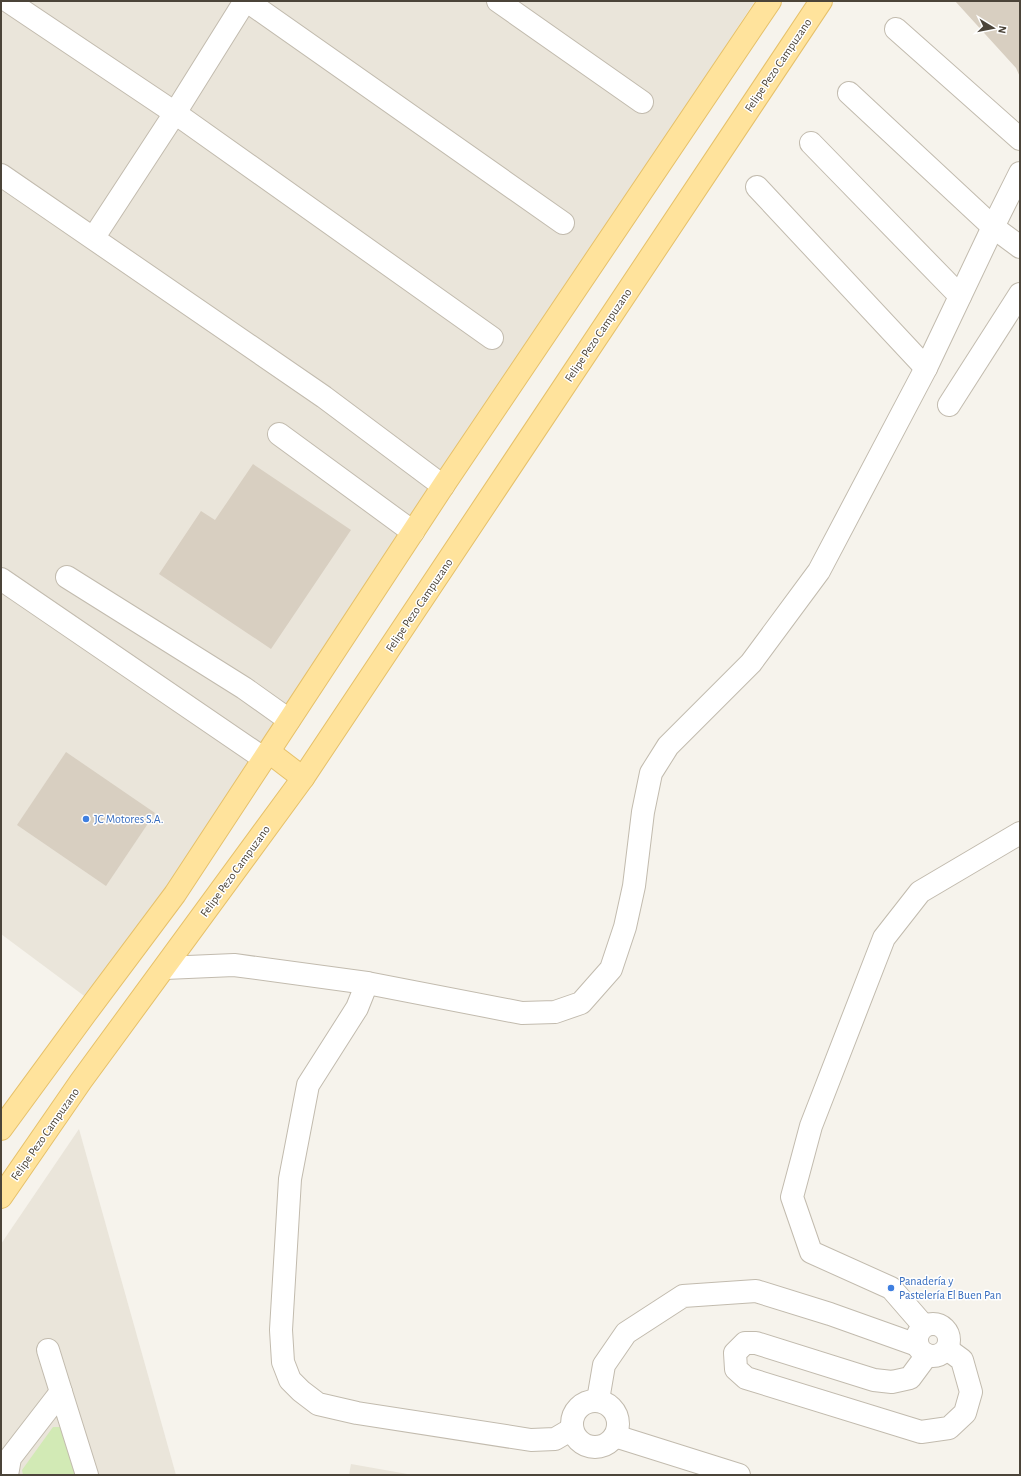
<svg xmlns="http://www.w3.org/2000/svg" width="1021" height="1476" viewBox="0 0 1021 1476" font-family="'Alegreya Sans',sans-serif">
<rect width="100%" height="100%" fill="#f6f3ec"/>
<g fill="#eae5da">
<path d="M 1,1 L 755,1 L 95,1004 L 1,934 Z"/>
<path d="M 79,1129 L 176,1475 L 1,1475 L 1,1244 Z"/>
<path d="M 351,1464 L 413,1475 L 349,1475 Z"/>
</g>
<path fill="#d2eab5" d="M 53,1427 L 60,1427 L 75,1475 L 23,1475 L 22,1470 Z"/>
<g fill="#d8cfc1">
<path d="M 955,1 L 1020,1 L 1020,77 L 1016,68 Z"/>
<path d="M 253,464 L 351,530 L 271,649 L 159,574 L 201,511 L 215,520 Z"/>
<path d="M 66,752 L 155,813 L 106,886 L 17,825 Z"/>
</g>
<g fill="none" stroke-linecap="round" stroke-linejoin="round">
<g stroke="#c2bbae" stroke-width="24">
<g id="minor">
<path d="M 8,1 L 175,113 L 492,338"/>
<path d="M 247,1 L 563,223"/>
<path d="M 498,1 L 642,102"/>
<path d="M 896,29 L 1020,139"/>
<path d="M 849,93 L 993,227 L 1020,247"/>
<path d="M 811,143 L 960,296"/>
<path d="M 1,175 L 324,397 L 443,486"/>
<path d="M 757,187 L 926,368"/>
<path d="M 94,237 L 175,113 L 245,1"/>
<path d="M 949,405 L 1020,294"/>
<path d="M 279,434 L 413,532"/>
<path d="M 67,577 L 244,688 L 289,720"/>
<path d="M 1,579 L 263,758"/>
<path d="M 165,968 L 234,965 L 367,983 L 522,1013 L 555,1012 L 581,1003 L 611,969 L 625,927 L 634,886 L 643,812 L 651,773 L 668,746 L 751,663 L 819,571 L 926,368 L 993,227 L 1020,173"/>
<path d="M 367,983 L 357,1008 L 308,1085 L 290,1179 L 281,1330 L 283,1362 L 290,1380 L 301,1391 L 318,1404 L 357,1413 L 531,1440 L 555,1439 L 572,1429"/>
<circle cx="933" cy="1340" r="16"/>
<path d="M 924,1326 L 891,1288 L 811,1252 L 792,1197 L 811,1126 L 884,938 L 920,892 L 1020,833"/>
<path d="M 48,1350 L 61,1392"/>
<path d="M 927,1355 L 910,1378 L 892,1382 L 874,1380 L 756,1343 L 745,1343 L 735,1353 L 736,1369 L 746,1378 L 921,1432 L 949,1428 L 965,1413 L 971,1392 L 962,1360 L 947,1349"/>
<path d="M 598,1400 L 604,1365 L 626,1333 L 683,1296 L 756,1291 L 830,1314 L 917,1345"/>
<circle cx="595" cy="1424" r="23"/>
<path d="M 615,1436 L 739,1475"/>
<path d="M 7,1475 L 10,1458 L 61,1392 L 87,1475"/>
</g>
</g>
<g stroke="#e6c16a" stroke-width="24">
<g id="major">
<path d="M 269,752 L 303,778"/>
<path d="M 1,1129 L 86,1013 L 175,894 L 443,486 L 770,1"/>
<path d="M 1,1197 L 81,1081 L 303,778 L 821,1"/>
</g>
</g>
<use href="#minor" stroke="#fff" stroke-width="22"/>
<use href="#major" stroke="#ffe39c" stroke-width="22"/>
</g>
<g fill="#3f7fe0" stroke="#fff" stroke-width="1.5">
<circle cx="86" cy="819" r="4"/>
<circle cx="891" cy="1288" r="4"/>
</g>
<g text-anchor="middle" stroke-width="3" stroke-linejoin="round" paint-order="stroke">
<g font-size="12" fill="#4b4439" stroke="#fff">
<text transform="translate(778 65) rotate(-56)" y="4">Felipe Pezo Campuzano</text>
<text transform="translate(598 335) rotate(-56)" y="4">Felipe Pezo Campuzano</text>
<text transform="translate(419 605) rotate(-56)" y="4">Felipe Pezo Campuzano</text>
<text transform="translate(235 871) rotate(-54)" y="4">Felipe Pezo Campuzano</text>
<text transform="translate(45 1134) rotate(-55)" y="4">Felipe Pezo Campuzano</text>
</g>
<g font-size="12" fill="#366cbe" stroke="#fff" text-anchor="start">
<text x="94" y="823">JC Motores S.A.</text>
<text x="899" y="1285">Panadería y<tspan x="899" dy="14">Pastelería El Buen Pan</tspan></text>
</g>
</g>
<rect width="1021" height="1476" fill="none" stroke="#4b4439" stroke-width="4"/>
<g transform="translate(993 28) rotate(100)" stroke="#ffffff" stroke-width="3" paint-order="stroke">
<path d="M0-3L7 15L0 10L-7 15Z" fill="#4b4439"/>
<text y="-6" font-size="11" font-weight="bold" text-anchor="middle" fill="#4b4439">N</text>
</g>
</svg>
